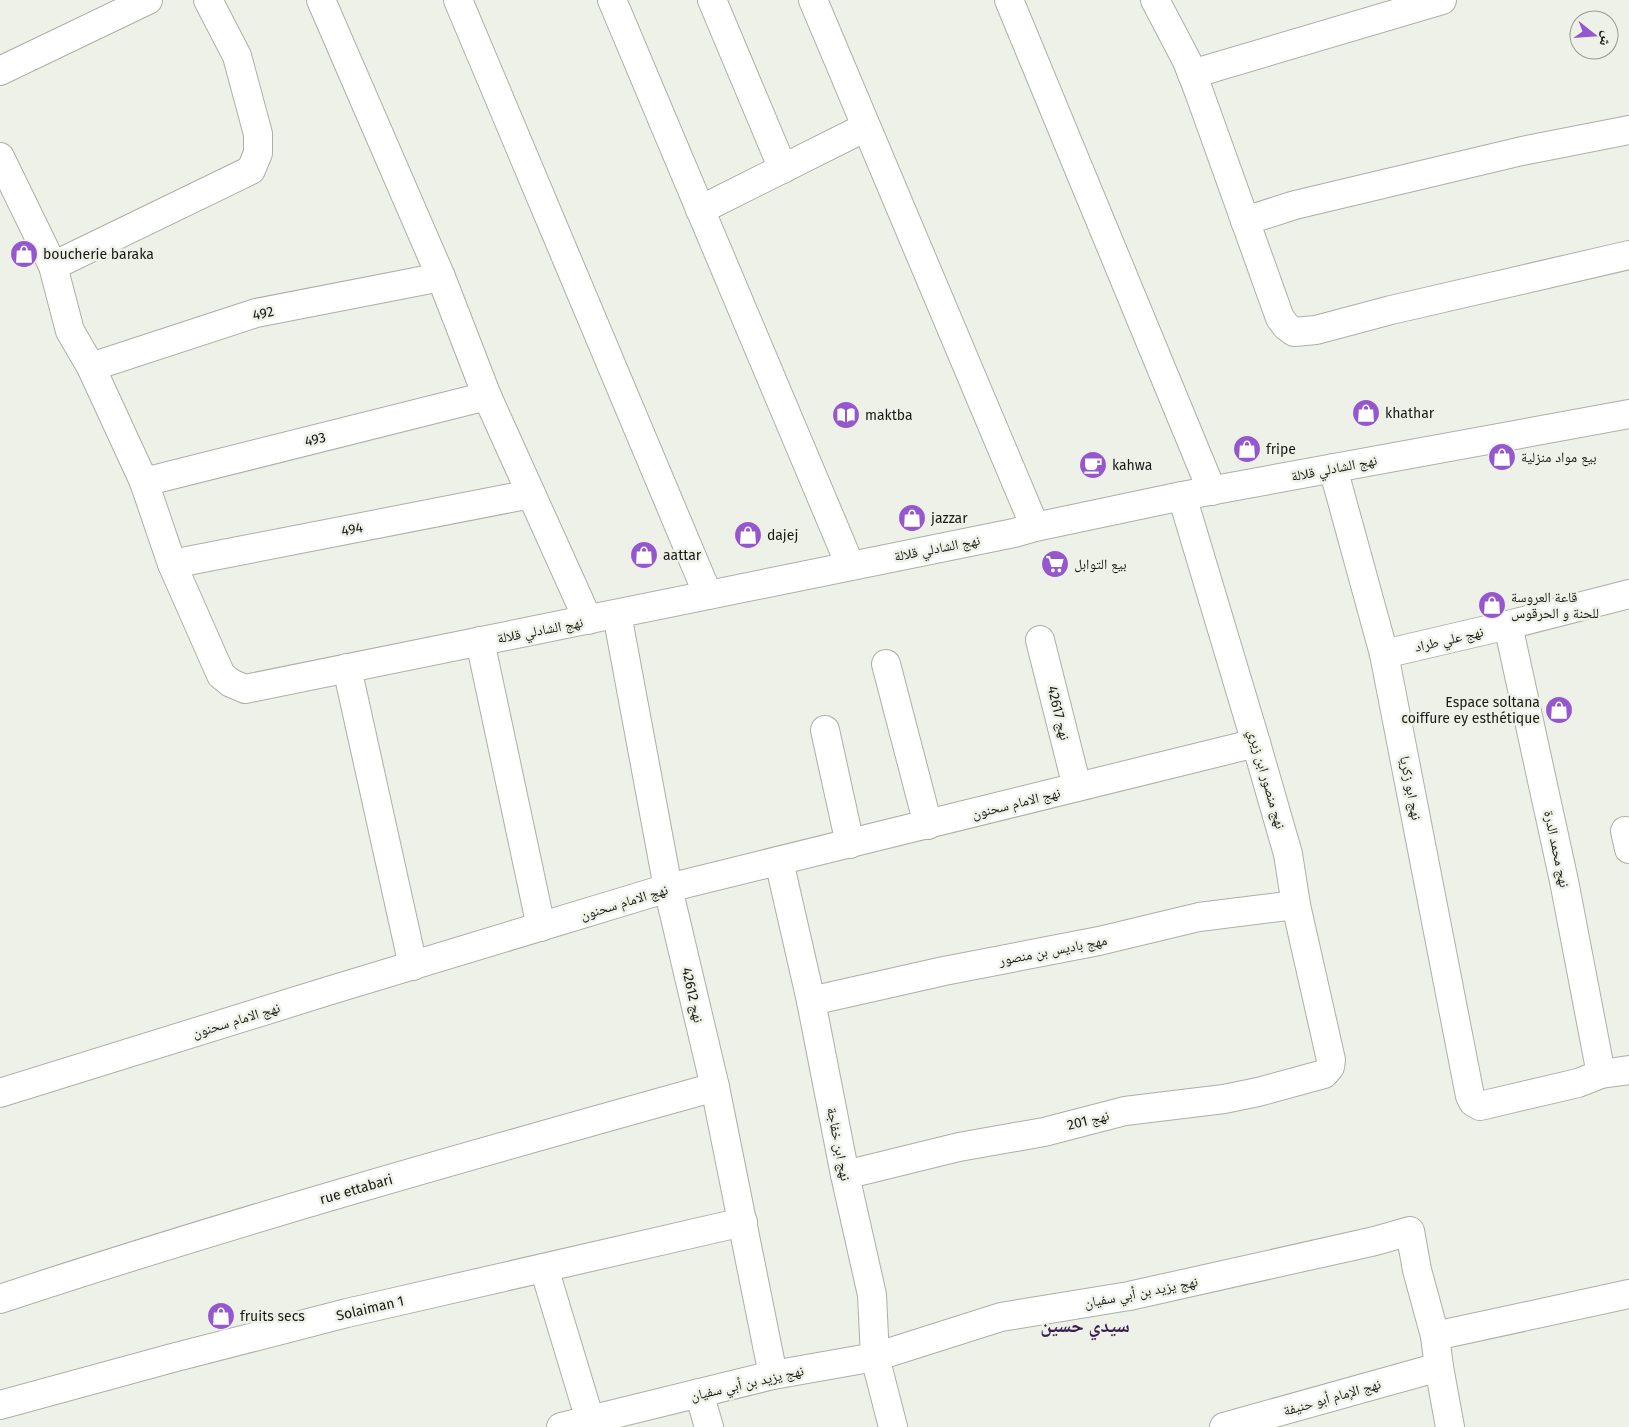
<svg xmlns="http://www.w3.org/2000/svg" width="1629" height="1427" viewBox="0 0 1629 1427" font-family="'Fira Sans','Noto Naskh Arabic',sans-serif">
<rect width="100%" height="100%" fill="#eef1e7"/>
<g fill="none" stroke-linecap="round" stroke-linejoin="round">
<g stroke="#acafa6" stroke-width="30">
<g id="minor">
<path d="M 321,0 L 441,277 L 487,396 L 588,620"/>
<path d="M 458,0 L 708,595"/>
<path d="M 612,0 L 850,565"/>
<path d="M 712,0 L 783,169"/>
<path d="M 813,0 L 1035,527"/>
<path d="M 1009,0 L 1212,491"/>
<path d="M 1155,0 L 1187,61 L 1199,92 L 1280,318 L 1286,326 L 1294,332 L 1316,330 L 1391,310 L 1629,255"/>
<path d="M 0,71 L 148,0"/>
<path d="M 1192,74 L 1442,0"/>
<path d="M 0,157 L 53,266 L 70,331 L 91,367 L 144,482 L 172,564 L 221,675 L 231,683 L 245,689 L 1014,533 L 1035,527 L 1182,496 L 1629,414"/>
<path d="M 700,210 L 866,127"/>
<path d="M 1245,221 L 1295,205 L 1522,151 L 1629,130"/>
<path d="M 53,266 L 251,170 L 258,153 L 258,134 L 237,56 L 208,0"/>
<path d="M 91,367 L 256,313 L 441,277"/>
<path d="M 1333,468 L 1384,654 L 1470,1096 L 1473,1102 L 1480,1106 L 1578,1083 L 1601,1074 L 1629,1070"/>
<path d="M 144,482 L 487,396"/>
<path d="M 172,564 L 531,494"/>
<path d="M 617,614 L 668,888 L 715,1087 L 773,1375"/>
<path d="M 1508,625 L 1564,881 L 1601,1074"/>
<path d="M 1040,640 L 1077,787"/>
<path d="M 480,641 L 541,927"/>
<path d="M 1384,654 L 1508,625 L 1629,594"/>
<path d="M 886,664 L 928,825"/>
<path d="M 347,668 L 413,966"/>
<path d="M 825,730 L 850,844"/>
<path d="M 1625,831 L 1629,849"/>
<path d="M 779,861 L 811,1001 L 845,1175 L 872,1295 L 875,1357 L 893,1427"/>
<path d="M 811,1001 L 944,971 L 1099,941 L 1199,917 L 1296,905"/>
<path d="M 0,1093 L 328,991 L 668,888 L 1256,743"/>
<path d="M 845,1175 L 959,1147 L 1044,1132 L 1125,1111 L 1224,1099 L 1258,1092 L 1324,1074 L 1330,1067 L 1331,1060 L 1296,905 L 1288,854 L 1256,743 L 1182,496"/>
<path d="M 544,1268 L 590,1420"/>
<path d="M 0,1299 C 236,1221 475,1154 715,1087"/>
<path d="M 1435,1336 L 1629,1294"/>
<path d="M 699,1393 L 709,1427"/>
<path d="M 0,1405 L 176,1357 L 347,1313 L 743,1222"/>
<path d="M 561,1427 L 773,1375 L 875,1357 L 1001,1317 L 1129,1296 L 1375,1241 L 1410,1231 L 1417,1270 L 1435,1336 L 1439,1367 L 1450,1427"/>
<path d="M 1224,1427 L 1439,1367"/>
</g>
</g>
<use href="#minor" stroke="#fff" stroke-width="28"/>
</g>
<defs>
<g id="shop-disc" transform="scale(1.4375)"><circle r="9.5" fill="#9557ce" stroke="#eef1e7"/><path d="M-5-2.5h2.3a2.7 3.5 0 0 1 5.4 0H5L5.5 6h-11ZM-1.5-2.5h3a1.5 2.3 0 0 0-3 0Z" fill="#fff"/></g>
<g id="library-disc" transform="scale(1.4375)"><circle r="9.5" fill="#9557ce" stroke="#eef1e7"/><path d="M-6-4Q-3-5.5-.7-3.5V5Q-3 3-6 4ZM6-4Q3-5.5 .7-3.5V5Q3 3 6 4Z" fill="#fff"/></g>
<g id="cafe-disc" transform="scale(1.4375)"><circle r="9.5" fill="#9557ce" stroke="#eef1e7"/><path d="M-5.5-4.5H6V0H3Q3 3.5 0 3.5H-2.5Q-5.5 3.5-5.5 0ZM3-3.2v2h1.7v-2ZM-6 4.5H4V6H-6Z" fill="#fff"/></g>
<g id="supermarket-disc" transform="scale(1.4375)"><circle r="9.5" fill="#9557ce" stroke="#eef1e7"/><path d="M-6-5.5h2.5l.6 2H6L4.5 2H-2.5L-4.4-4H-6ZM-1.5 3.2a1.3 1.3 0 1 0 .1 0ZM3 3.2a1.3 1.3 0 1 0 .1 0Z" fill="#fff"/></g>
</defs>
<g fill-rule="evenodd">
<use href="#shop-disc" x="24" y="254"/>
<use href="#shop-disc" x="1366" y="413"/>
<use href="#library-disc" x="846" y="415"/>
<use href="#shop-disc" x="1247" y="449"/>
<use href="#shop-disc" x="1502" y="457"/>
<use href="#cafe-disc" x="1093" y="465"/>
<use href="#shop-disc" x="912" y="518"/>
<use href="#shop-disc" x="748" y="535"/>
<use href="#shop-disc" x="644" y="555"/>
<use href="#supermarket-disc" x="1055" y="564"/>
<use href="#shop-disc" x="1492" y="605"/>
<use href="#shop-disc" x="1559" y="710"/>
<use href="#shop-disc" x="221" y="1316"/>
</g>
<g text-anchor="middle" stroke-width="5" stroke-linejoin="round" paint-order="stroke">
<g font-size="14" fill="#181916" stroke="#eef1e7" text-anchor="start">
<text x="43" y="259">boucherie baraka</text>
<text x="1385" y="418">khathar</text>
<text x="865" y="420">maktba</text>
<text x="1266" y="454">fripe</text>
<text x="1521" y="462">بيع مواد منزلية</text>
<text x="1112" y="470">kahwa</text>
<text x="931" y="523">jazzar</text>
<text x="767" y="540">dajej</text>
<text x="663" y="560">aattar</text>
<text x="1074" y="569">بيع التوابل</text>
<text x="1511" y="602">قاعة العروسة<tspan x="1511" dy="16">للحنة و الحرقوس</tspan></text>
<text x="1540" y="707" text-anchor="end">Espace soltana<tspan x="1540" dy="16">coiffure ey esthétique</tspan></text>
<text x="240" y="1321">fruits secs</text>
</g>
<g font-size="14" fill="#181916" stroke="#eef1e7">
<text transform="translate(263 313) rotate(-13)" y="5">492</text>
<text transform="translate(315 439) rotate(-14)" y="5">493</text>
<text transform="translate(1334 468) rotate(-11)" y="5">نهج الشادلي قلالة</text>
<text transform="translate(352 529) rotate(-11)" y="5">494</text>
<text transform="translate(937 548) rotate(-11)" y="5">نهج الشادلي قلالة</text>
<text transform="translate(540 630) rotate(-11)" y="5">نهج الشادلي قلالة</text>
<text transform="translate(1449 639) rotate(-13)" y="5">نهج علي طراد</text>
<text transform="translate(1059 713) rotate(76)" y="5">نهج 42617</text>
<text transform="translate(1267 779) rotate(74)" y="5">نهج منصور ابن زيري</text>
<text transform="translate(1411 788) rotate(79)" y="5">نهج ابو زكريا</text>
<text transform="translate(1016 803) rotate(-14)" y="5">نهج الامام سحنون</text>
<text transform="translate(1557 849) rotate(78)" y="5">نهج محمد الدرة</text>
<text transform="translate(624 902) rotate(-17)" y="5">نهج الامام سحنون</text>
<text transform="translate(1053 950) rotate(-11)" y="5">مهج باديس بن منصور</text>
<text transform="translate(693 995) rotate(77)" y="5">نهج 42612</text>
<text transform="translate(236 1020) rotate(-17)" y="5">نهج الامام سحنون</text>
<text transform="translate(1088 1120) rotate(-14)" y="5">نهج 201</text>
<text transform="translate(839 1144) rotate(79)" y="5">نهج ابن خفاجة</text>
<text transform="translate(356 1189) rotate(-16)" y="5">rue ettabari</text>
<text transform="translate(1141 1292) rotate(-11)" y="5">نهج يزيد بن أبي سفيان</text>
<text transform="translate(370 1308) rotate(-13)" y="5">Solaiman 1</text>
<text transform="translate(747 1383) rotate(-13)" y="5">نهج يزيد بن أبي سفيان</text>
<text transform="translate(1332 1397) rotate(-16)" y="5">نهج الإمام أبو حنيفة</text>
</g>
<g font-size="19" font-weight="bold" fill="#391b53" stroke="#eef1e7">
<text x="1085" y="1332">سيدي حسين</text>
</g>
</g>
<g transform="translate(1594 35) rotate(107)"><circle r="24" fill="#eef1e7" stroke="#989b93"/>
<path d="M0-4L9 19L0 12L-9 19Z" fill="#9557ce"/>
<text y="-8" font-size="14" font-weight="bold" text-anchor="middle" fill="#181916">ش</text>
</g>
</svg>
